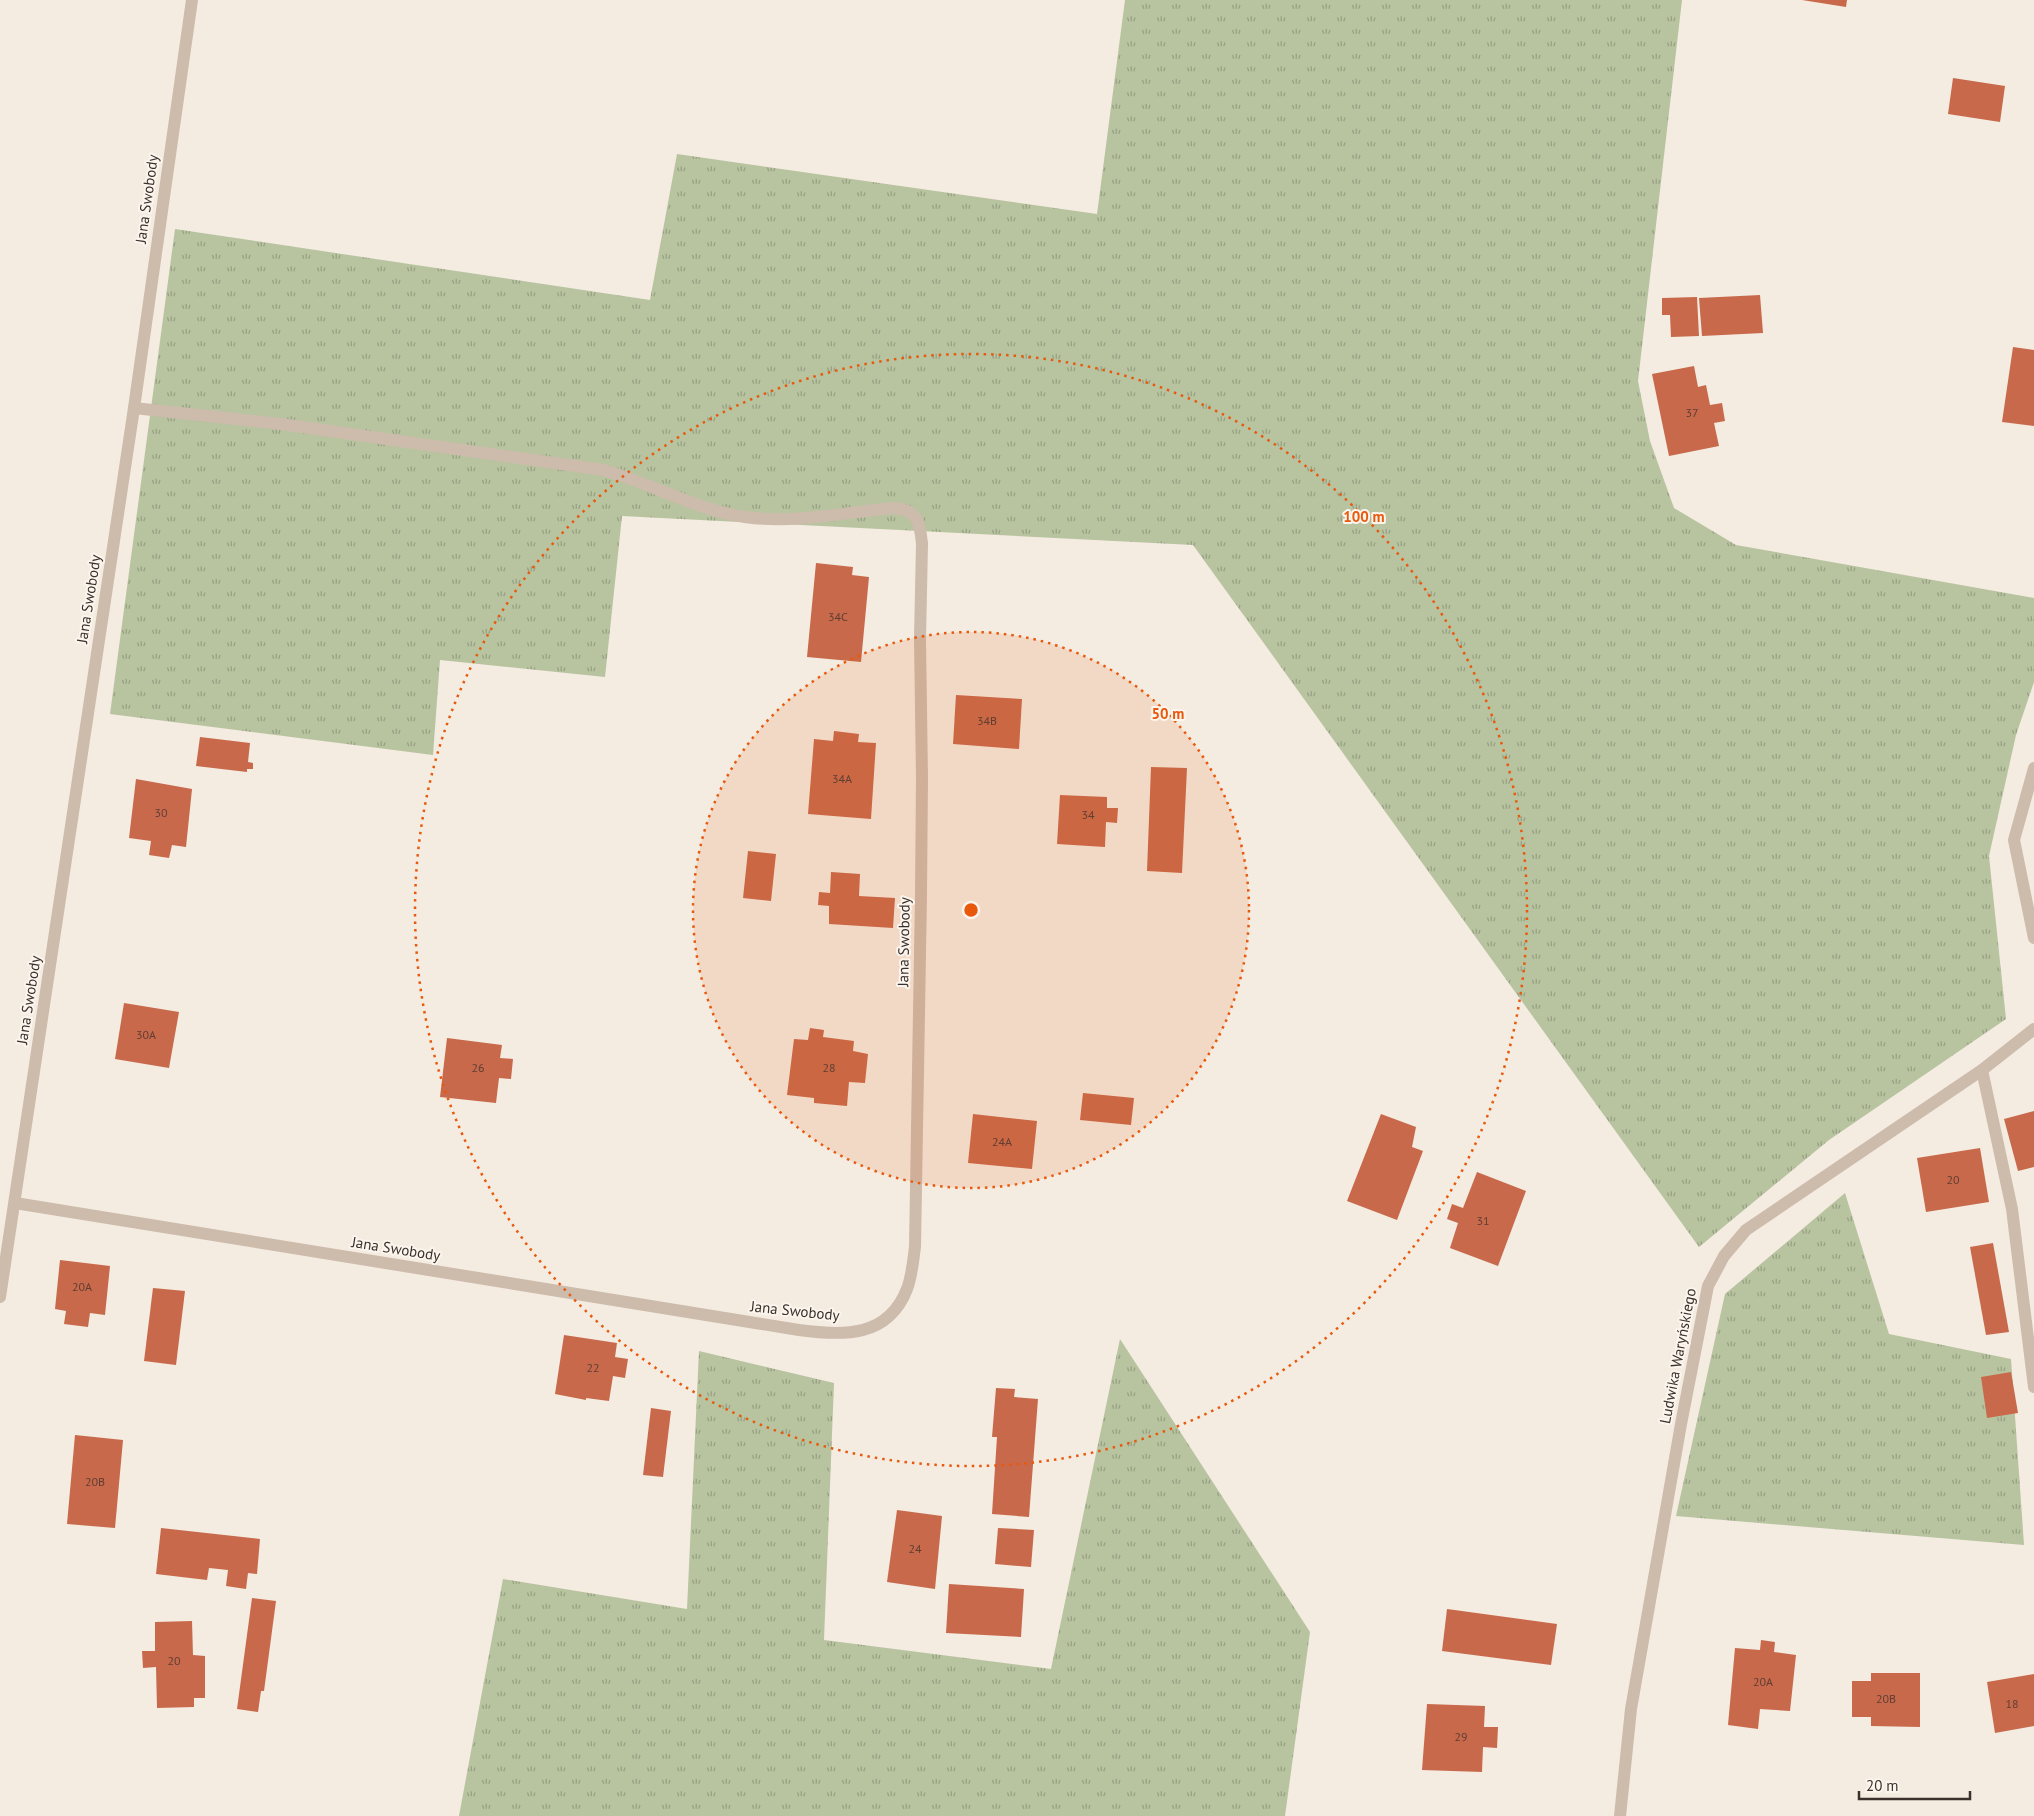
<svg xmlns="http://www.w3.org/2000/svg" width="2034" height="1816" viewBox="0 0 2034 1816" font-family="'PT Sans',sans-serif">
<defs>
<pattern id="grass-tufts" width="24" height="20" patternUnits="userSpaceOnUse" patternTransform="scale(1.25)"><rect width="24" height="20" fill="#b8c4a0"/><path d="M3 7l-1-3M5 7V3M7 7l1-3M15 17l-1-3M17 17v-4M19 17l1-3" fill="none" stroke="#97a083"/></pattern>
</defs>
<rect width="100%" height="100%" fill="#f4ebe1"/>
<g fill="url(#grass-tufts)">
<path d="M 1125,0 L 1682,0 L 1638,381 L 1650,441 L 1674,508 L 1736,545 L 2034,598 L 2034,682 L 2016,735 L 1989,856 L 2006,1019 L 1829,1140 L 1699,1247 L 1193,545 L 622,516 L 605,677 L 440,660 L 433,755 L 110,714 L 175,229 L 650,300 L 677,154 L 1097,214 Z"/>
<path d="M 1845,1193 L 1889,1334 L 2011,1359 L 2024,1545 L 1676,1516 L 1725,1294 Z"/>
<path d="M 1120,1339 L 1310,1632 L 1285,1816 L 459,1816 L 503,1579 L 687,1609 L 699,1351 L 834,1383 L 824,1640 L 1051,1669 Z"/>
</g>
<g fill="#c8694b">
<path d="M 1802,0 L 1847,0 L 1846,7 Z"/>
<path d="M 1953,78 L 2005,86 L 2000,122 L 1948,114 Z"/>
<path d="M 1760,295 L 1763,333 L 1702,336 L 1699,298 Z"/>
<path d="M 1697,297 L 1699,336 L 1671,337 L 1670,315 L 1662,315 L 1662,298 Z"/>
<path d="M 2013,347 L 2034,350 L 2034,426 L 2002,422 Z"/>
<path d="M 1694,366 L 1698,387 L 1706,385 L 1710,405 L 1722,403 L 1725,421 L 1714,423 L 1719,446 L 1669,456 L 1652,374 Z"/>
<path d="M 816,563 L 853,567 L 852,575 L 869,577 L 861,662 L 807,657 Z"/>
<path d="M 956,695 L 1022,699 L 1019,749 L 953,744 Z"/>
<path d="M 834,731 L 859,734 L 858,742 L 876,743 L 871,819 L 808,814 L 814,739 L 833,741 Z"/>
<path d="M 200,737 L 250,743 L 248,762 L 253,763 L 253,769 L 247,769 L 247,772 L 196,766 Z"/>
<path d="M 1151,767 L 1187,768 L 1182,873 L 1147,871 Z"/>
<path d="M 136,779 L 192,789 L 186,847 L 172,845 L 169,858 L 149,855 L 151,841 L 129,838 Z"/>
<path d="M 1060,795 L 1107,797 L 1107,808 L 1118,808 L 1117,823 L 1106,822 L 1105,847 L 1057,844 Z"/>
<path d="M 748,851 L 776,854 L 771,901 L 743,898 Z"/>
<path d="M 831,872 L 860,874 L 859,896 L 895,898 L 893,928 L 829,924 L 829,906 L 818,905 L 819,892 L 830,893 Z"/>
<path d="M 124,1003 L 179,1012 L 169,1068 L 115,1059 Z"/>
<path d="M 810,1028 L 824,1030 L 823,1037 L 854,1041 L 853,1051 L 868,1054 L 865,1083 L 849,1082 L 847,1106 L 814,1103 L 814,1098 L 787,1095 L 794,1039 L 808,1040 Z"/>
<path d="M 447,1038 L 502,1045 L 500,1058 L 513,1059 L 511,1079 L 499,1078 L 496,1103 L 440,1097 Z"/>
<path d="M 1083,1093 L 1134,1098 L 1131,1125 L 1080,1120 Z"/>
<path d="M 2034,1111 L 2034,1167 L 2018,1171 L 2004,1119 Z"/>
<path d="M 973,1114 L 1037,1121 L 1032,1169 L 968,1163 Z"/>
<path d="M 1381,1114 L 1416,1127 L 1412,1147 L 1423,1151 L 1397,1220 L 1347,1201 Z"/>
<path d="M 1980,1148 L 1989,1202 L 1926,1212 L 1917,1158 Z"/>
<path d="M 1477,1172 L 1526,1191 L 1498,1266 L 1450,1248 L 1458,1223 L 1447,1219 L 1452,1204 L 1463,1208 Z"/>
<path d="M 1993,1243 L 2009,1332 L 1986,1335 L 1970,1247 Z"/>
<path d="M 60,1260 L 110,1266 L 105,1315 L 90,1313 L 88,1327 L 64,1324 L 66,1311 L 55,1309 Z"/>
<path d="M 153,1288 L 185,1291 L 176,1365 L 144,1361 Z"/>
<path d="M 564,1335 L 617,1343 L 615,1357 L 628,1359 L 625,1378 L 613,1376 L 609,1401 L 586,1398 L 586,1400 L 555,1394 Z"/>
<path d="M 2011,1372 L 2018,1413 L 1987,1418 L 1981,1377 Z"/>
<path d="M 996,1388 L 1015,1389 L 1014,1397 L 1038,1399 L 1029,1517 L 992,1514 L 997,1437 L 992,1437 Z"/>
<path d="M 651,1408 L 671,1411 L 663,1477 L 643,1475 Z"/>
<path d="M 75,1435 L 123,1440 L 115,1528 L 67,1524 Z"/>
<path d="M 897,1510 L 942,1516 L 935,1589 L 887,1582 Z"/>
<path d="M 161,1528 L 260,1539 L 257,1574 L 248,1573 L 246,1589 L 226,1586 L 228,1570 L 209,1568 L 207,1580 L 156,1574 Z"/>
<path d="M 998,1528 L 1034,1530 L 1031,1567 L 995,1564 Z"/>
<path d="M 949,1584 L 1024,1589 L 1021,1637 L 946,1633 Z"/>
<path d="M 252,1598 L 276,1601 L 264,1691 L 261,1691 L 258,1712 L 237,1709 Z"/>
<path d="M 1447,1609 L 1557,1624 L 1551,1665 L 1442,1651 Z"/>
<path d="M 192,1621 L 193,1655 L 205,1656 L 205,1698 L 194,1698 L 194,1707 L 157,1708 L 156,1667 L 143,1668 L 142,1651 L 155,1651 L 155,1622 Z"/>
<path d="M 1761,1640 L 1775,1642 L 1774,1652 L 1796,1655 L 1790,1711 L 1760,1709 L 1758,1729 L 1728,1725 L 1735,1648 L 1760,1650 Z"/>
<path d="M 1871,1673 L 1920,1673 L 1920,1727 L 1871,1726 L 1871,1717 L 1852,1717 L 1852,1681 L 1871,1681 Z"/>
<path d="M 2034,1674 L 2034,1726 L 1995,1733 L 1987,1682 Z"/>
<path d="M 1427,1704 L 1485,1706 L 1484,1727 L 1498,1727 L 1497,1748 L 1483,1747 L 1482,1772 L 1422,1770 Z"/>
</g>
<g fill="none" stroke-linecap="round" stroke-linejoin="round">
<g stroke="#cdbbac" stroke-width="12">
<path d="M 134,408 L 281,424 L 603,470 C 651,483 696,510 745,517 C 795,524 845,512 894,508 C 918,510 920,522 922,544"/>
<path d="M 1982,1070 L 2012,1209 L 2034,1387"/>
</g>
<g stroke="#cdbbac" stroke-width="12">
<path d="M 2034,768 L 2014,840 L 2034,938"/>
<path d="M 15,1203 L 799,1330 C 843,1336 888,1338 907,1289 C 912,1276 913,1261 915,1247 L 921,895 L 922,778 L 920,639 L 922,544"/>
<path d="M 0,1297 L 134,408 L 192,0"/>
<path d="M 1620,1816 L 1631,1709 L 1681,1424 L 1708,1286 L 1724,1256 L 1746,1230 L 1982,1070 L 2034,1029"/>
</g>
</g>
<circle cx="971" cy="910" r="278" fill="#e8590c" fill-opacity=".12"/>
<g fill="none" stroke="#e8590c" stroke-width="2.5" stroke-dasharray="2.5 5">
<circle cx="971" cy="910" r="278"/>
<circle cx="971" cy="910" r="556"/>
</g>
<g text-anchor="middle" stroke-width="4" stroke-linejoin="round" paint-order="stroke">
<g font-size="12" fill="#5e3e33">
<text x="1692" y="417">37</text>
<text x="838" y="621">34C</text>
<text x="987" y="725">34B</text>
<text x="842" y="783">34A</text>
<text x="161" y="817">30</text>
<text x="1088" y="819">34</text>
<text x="146" y="1039">30A</text>
<text x="478" y="1072">26</text>
<text x="829" y="1072">28</text>
<text x="1002" y="1146">24A</text>
<text x="1953" y="1184">20</text>
<text x="1483" y="1225">31</text>
<text x="82" y="1291">20A</text>
<text x="593" y="1372">22</text>
<text x="95" y="1486">20B</text>
<text x="915" y="1553">24</text>
<text x="174" y="1665">20</text>
<text x="1763" y="1686">20A</text>
<text x="1886" y="1703">20B</text>
<text x="2012" y="1708">18</text>
<text x="1461" y="1741">29</text>
</g>
<g font-size="15" fill="#3b302b" stroke="#fbf5ee">
<text transform="translate(147 199) rotate(-82)" y="5">Jana Swobody</text>
<text transform="translate(89 599) rotate(-81)" y="5">Jana Swobody</text>
<text transform="translate(904 942) rotate(-89)" y="5">Jana Swobody</text>
<text transform="translate(29 1000) rotate(-81)" y="5">Jana Swobody</text>
<text transform="translate(396 1249) rotate(9)" y="5">Jana Swobody</text>
<text transform="translate(795 1311) rotate(6)" y="5">Jana Swobody</text>
<text transform="translate(1678 1356) rotate(-79)" y="5">Ludwika Waryńskiego</text>
</g>
</g>
<circle cx="971" cy="910" r="8" fill="#e8590c" stroke="#fbf5ee" stroke-width="2.5"/>
<g font-size="15" text-anchor="middle" font-weight="bold" fill="#e8590c" stroke="#fbf5ee" stroke-width="4" stroke-linejoin="round" paint-order="stroke">
<text x="1364" y="522">100 m</text>
<text x="1168" y="719">50 m</text>
</g>
<path d="M1859 1791v8h111v-8" fill="none" stroke="#3b302b" stroke-width="2.5"/>
<text x="1866" y="1791" font-size="15" fill="#3b302b" stroke="#fbf5ee" stroke-width="4" paint-order="stroke">20 m</text>
</svg>
